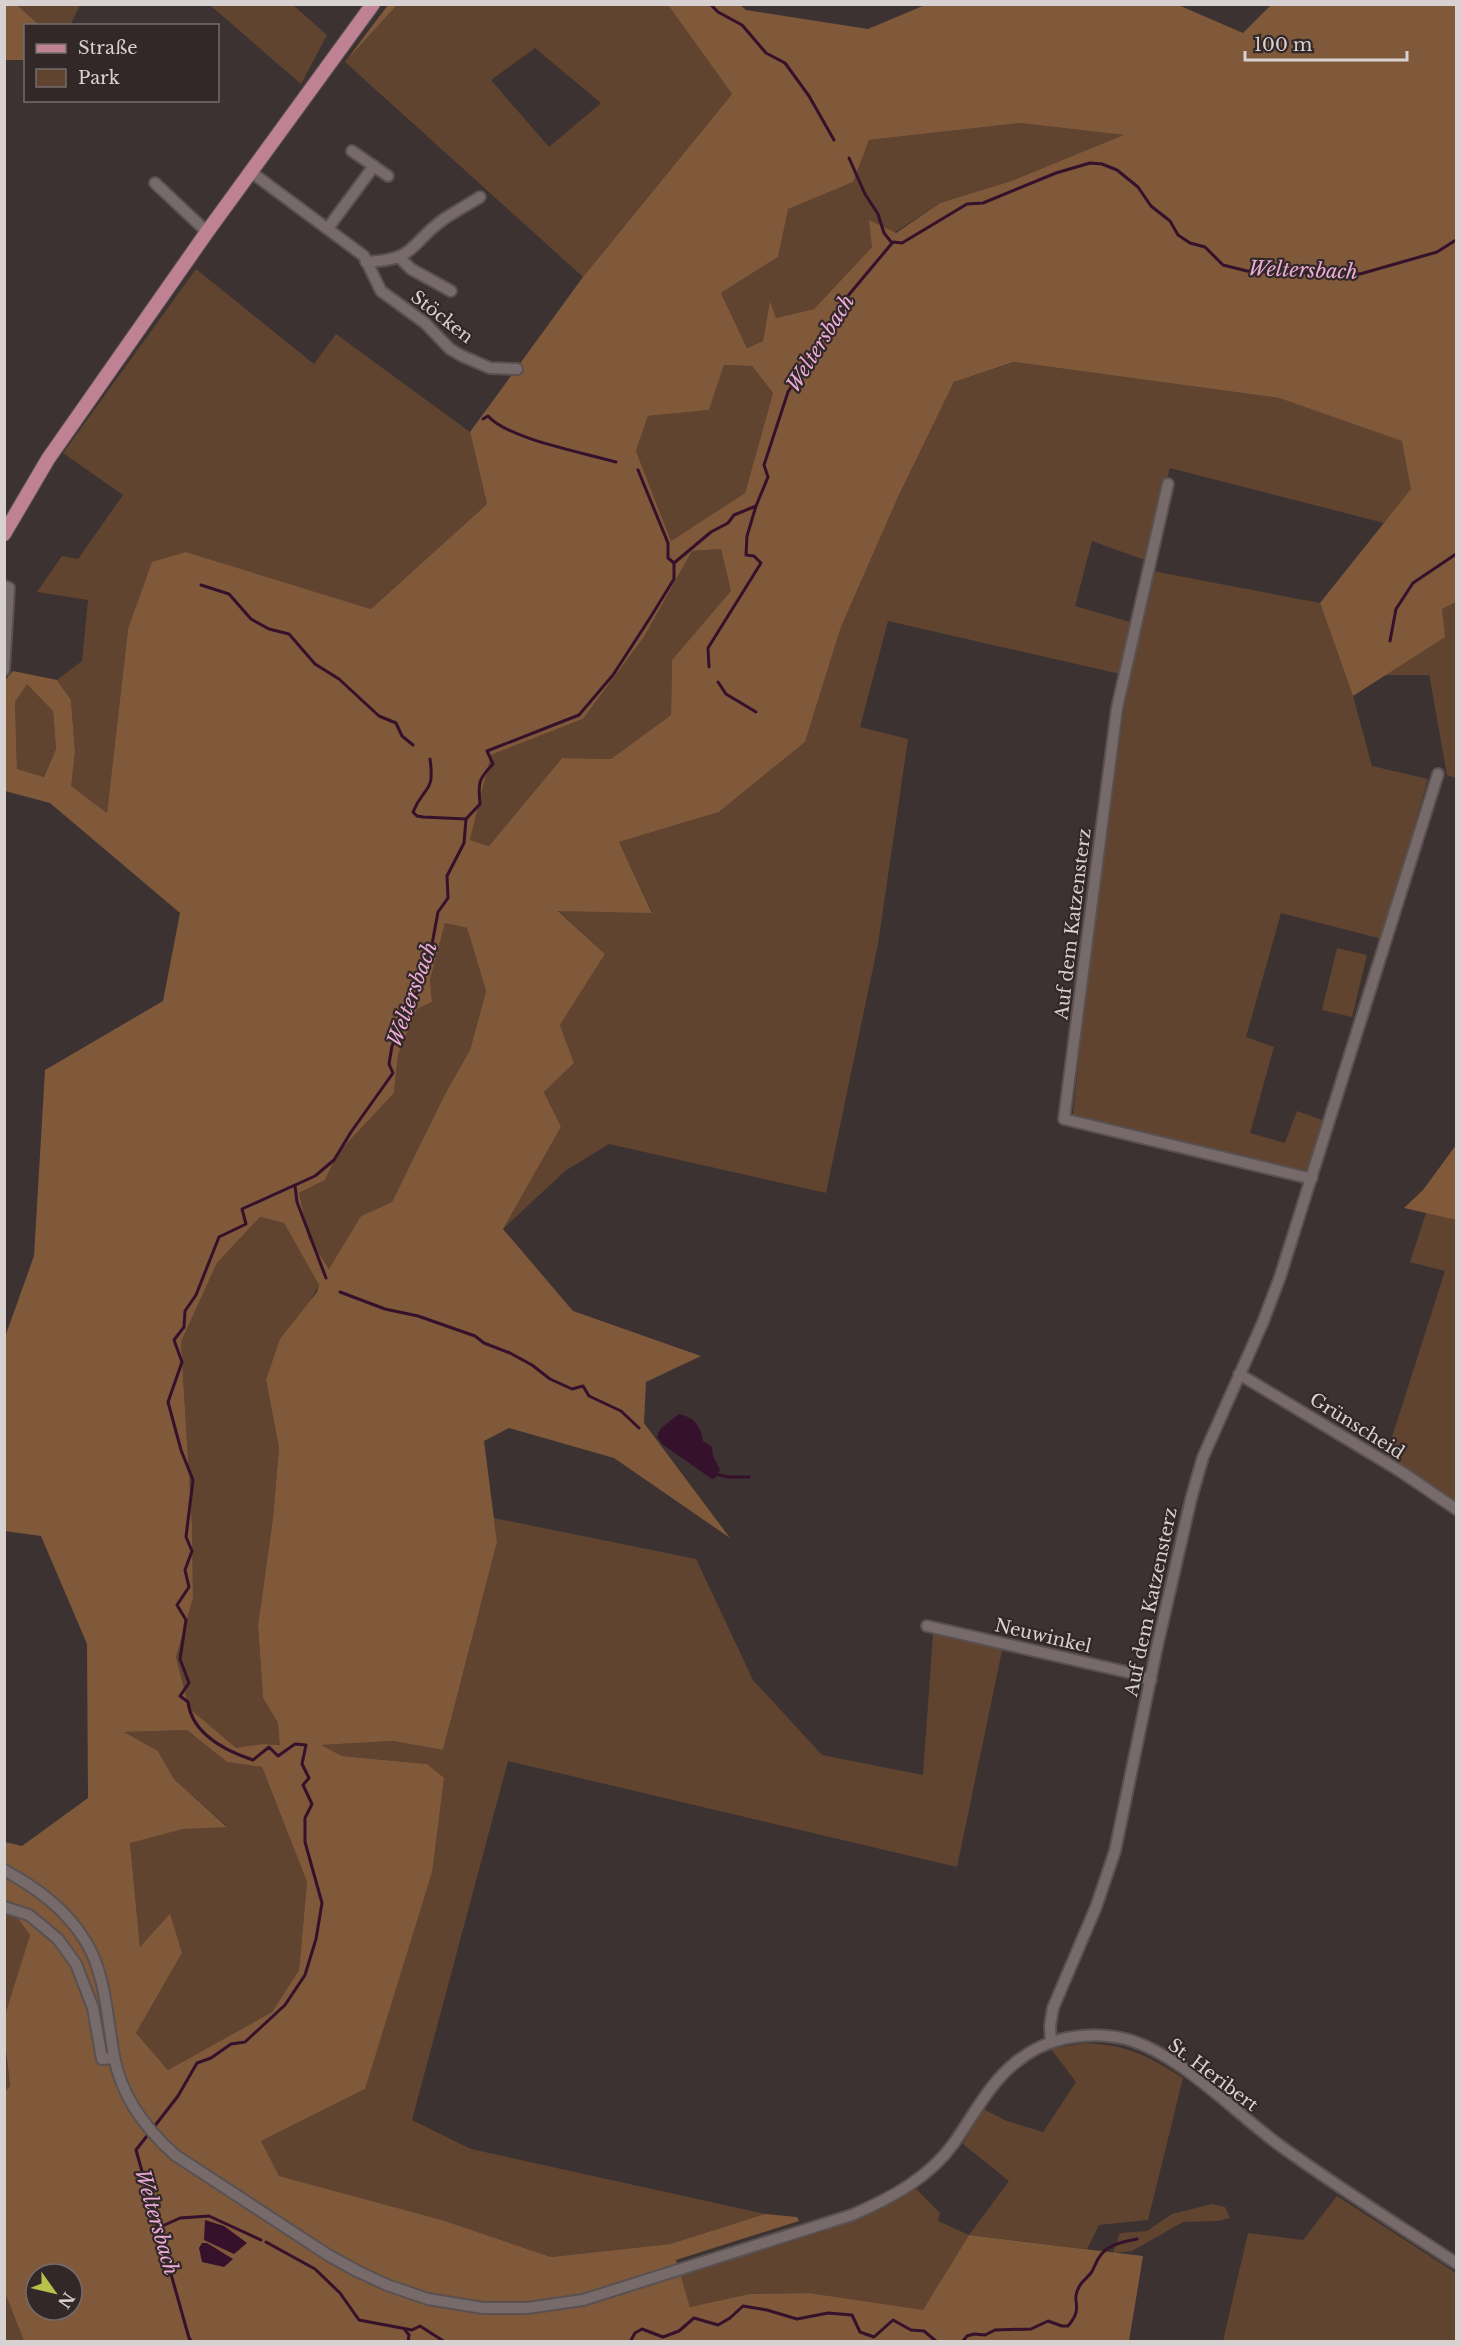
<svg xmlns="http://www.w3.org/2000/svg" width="1461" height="2346" viewBox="0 0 1461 2346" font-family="'Libre Baskerville',serif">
<rect width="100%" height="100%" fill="#3c3232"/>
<g fill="#60442f" fill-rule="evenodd">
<path d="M 17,5 L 80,5 L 70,26 L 39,25 Z"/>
<path d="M 210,5 L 293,5 L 327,35 L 301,84 Z"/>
<path d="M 397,5 L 668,5 L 732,94 L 583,277 L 345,62 ZM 535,48 L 601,103 L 549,147 L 491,80 Z"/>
<path d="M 1020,123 L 1125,135 L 1011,181 L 940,203 L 872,247 L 814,309 L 776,318 L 770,302 L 763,341 L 747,348 L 721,293 L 778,257 L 787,209 L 852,182 L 869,140 Z"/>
<path d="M 196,269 L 314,364 L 336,334 L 470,432 L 487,504 L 371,609 L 186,552 L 128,629 L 107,813 L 70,786 L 75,752 L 71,700 L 57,680 L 82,661 L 88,600 L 37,592 L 62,556 L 78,559 L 123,495 L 63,453 Z"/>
<path d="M 1015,362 L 1279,398 L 1403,441 L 1442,609 L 1456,602 L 1456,778 L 1447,775 L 1428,668 L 1429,675 L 1385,675 L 1400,504 L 1384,523 L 1170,468 L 1145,560 L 1092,541 L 1075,606 L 1130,622 L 1120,674 L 888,621 L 860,727 L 908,739 L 878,944 L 826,1193 L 609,1144 L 565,1171 L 503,1229 L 561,1127 L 544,1092 L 574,1063 L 560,1025 L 605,954 L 558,910 L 652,912 L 619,842 L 719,812 L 805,742 L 841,627 L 899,495 L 954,382 Z"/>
<path d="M 724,365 L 752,366 L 773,393 L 745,493 L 671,541 L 636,451 L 648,416 L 709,410 Z"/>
<path d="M 721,549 L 732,591 L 672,660 L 671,715 L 611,759 L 562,758 L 489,846 L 470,840 L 491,755 L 583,719 L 644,637 L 692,551 Z"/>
<path d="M 1152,571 L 1320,603 L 1353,696 L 1372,766 L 1428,779 L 1382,939 L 1281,913 L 1246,1037 L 1274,1047 L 1250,1133 L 1285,1143 L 1297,1111 L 1325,1121 L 1309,1173 L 1073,1114 L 1085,1000 L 1125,703 Z"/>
<path d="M 27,683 L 53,711 L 56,749 L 44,777 L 17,769 L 15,702 Z"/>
<path d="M 445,923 L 467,928 L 486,991 L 470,1050 L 445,1094 L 392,1202 L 361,1216 L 329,1270 L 309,1239 L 299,1193 L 325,1180 L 338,1153 L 394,1093 L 398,1055 L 417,1009 L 432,1002 L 430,980 Z"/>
<path d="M 1337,948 L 1367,955 L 1352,1017 L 1322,1010 Z"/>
<path d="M 1426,1213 L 1456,1220 L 1456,1503 L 1386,1456 L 1445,1271 L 1410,1262 Z"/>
<path d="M 260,1217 L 284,1223 L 319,1285 L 266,1380 L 279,1448 L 273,1518 L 258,1625 L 263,1698 L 278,1723 L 281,1745 L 263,1744 L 236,1749 L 189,1708 L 176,1657 L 193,1598 L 192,1525 L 181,1342 L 217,1263 Z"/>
<path d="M 494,1518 L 696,1559 L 753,1680 L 822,1755 L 923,1775 L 933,1635 L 948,1634 L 1003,1646 L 957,1867 L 508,1761 L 412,2120 L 471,2149 L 765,2214 L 670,2244 L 551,2257 L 442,2220 L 278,2176 L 261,2141 L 365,2089 L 427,1764 L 342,1756 L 320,1745 L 393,1741 L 443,1750 L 497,1542 Z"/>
<path d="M 187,1730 L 227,1762 L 262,1767 L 307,1882 L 299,1970 L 272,2012 L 168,2070 L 136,2033 L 182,1953 L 140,1948 L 130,1842 L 183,1829 L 227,1826 L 174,1779 L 158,1751 L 123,1732 Z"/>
<path d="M 5,1901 L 30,1935 L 5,2019 Z"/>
<path d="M 4,2042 L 10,2086 L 5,2093 L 4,2093 Z"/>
<path d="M 1084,2043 C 1129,2045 1146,2055 1183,2078 L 1148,2220 L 1099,2225 L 1087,2249 L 969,2235 L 923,2311 L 809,2293 L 749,2294 L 690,2307 L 680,2276 L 818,2233 L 855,2219 L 916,2189 L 940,2213 L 938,2221 L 969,2235 L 1009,2181 L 963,2144 L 983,2109 L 1007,2121 L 1043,2132 L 1076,2082 L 1051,2049 Z"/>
<path d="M 1337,2196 L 1456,2273 L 1456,2341 L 1223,2341 L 1248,2233 L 1303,2240 Z"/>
<path d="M 1212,2204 L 1225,2207 L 1230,2218 L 1218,2221 L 1183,2222 L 1132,2251 L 1113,2253 L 1120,2233 L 1147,2231 L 1172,2214 Z"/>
<path d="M 4,2293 L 5,2293 L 24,2341 L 5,2341 Z"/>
</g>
<g fill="#80583a" fill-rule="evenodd">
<path d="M 388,4 L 397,5 L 345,62 L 388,5 Z"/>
<path d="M 1176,4 L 1243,33 L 1271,5 L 1456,5 L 1456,602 L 1442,609 L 1445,637 L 1353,696 L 1320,603 L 1411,489 L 1402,441 L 1279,398 L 1014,362 L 954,382 L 899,495 L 841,627 L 805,742 L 719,812 L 619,842 L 652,913 L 558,911 L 605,954 L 560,1025 L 574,1063 L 544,1092 L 561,1127 L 503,1229 L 573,1311 L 701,1356 L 646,1382 L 644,1423 L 730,1538 L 614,1458 L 509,1428 L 484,1441 L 497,1542 L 443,1750 L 393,1741 L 321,1745 L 342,1756 L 427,1764 L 444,1778 L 432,1872 L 365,2089 L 261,2141 L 279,2176 L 442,2220 L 551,2257 L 670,2244 L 765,2214 L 797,2217 L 799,2221 L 676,2260 L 690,2307 L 749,2294 L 809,2293 L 923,2310 L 969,2235 L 1143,2256 L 1129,2341 L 24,2341 L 5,2293 L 4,2093 L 10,2086 L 5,2042 L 4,2019 L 30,1935 L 5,1901 L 5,1842 L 22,1846 L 88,1798 L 87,1644 L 41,1536 L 5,1531 L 5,1337 L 34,1256 L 45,1070 L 163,1001 L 180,913 L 50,803 L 5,791 L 5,680 L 13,671 L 57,680 L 71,700 L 75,752 L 71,786 L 107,813 L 128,629 L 152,562 L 186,552 L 371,609 L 487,504 L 470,432 L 583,277 L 732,94 L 668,5 L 740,5 L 746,10 L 868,29 L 925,5 ZM 1020,123 L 1124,135 L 1011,181 L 940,203 L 896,233 L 869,220 L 872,247 L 814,309 L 776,318 L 770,301 L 763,341 L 747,348 L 721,293 L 778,257 L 788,209 L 853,182 L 869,140 ZM 724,365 L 752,366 L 773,393 L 745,493 L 671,541 L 636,451 L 648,416 L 709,410 ZM 721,549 L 731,591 L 672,660 L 671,715 L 611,759 L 562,758 L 489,846 L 470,840 L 491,755 L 583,719 L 644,637 L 692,551 ZM 27,684 L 53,711 L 56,749 L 44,777 L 17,769 L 15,702 ZM 445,923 L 467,928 L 486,991 L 470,1050 L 445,1094 L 392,1202 L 361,1216 L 329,1269 L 309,1239 L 299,1193 L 325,1180 L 338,1153 L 394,1093 L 398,1055 L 417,1009 L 432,1002 L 430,980 ZM 260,1217 L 284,1223 L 319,1285 L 317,1292 L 280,1339 L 266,1380 L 279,1448 L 273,1518 L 258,1625 L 263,1698 L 278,1723 L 280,1745 L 263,1744 L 236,1748 L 189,1708 L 176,1657 L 193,1598 L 192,1525 L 181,1342 L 217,1263 ZM 187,1730 L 227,1762 L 262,1767 L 307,1882 L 299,1970 L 272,2012 L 168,2070 L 136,2033 L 182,1953 L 170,1914 L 140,1947 L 130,1843 L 183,1829 L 227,1827 L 174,1779 L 158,1751 L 124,1732 ZM 36,2274 L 72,2274 L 72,2310 L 36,2310 Z"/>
<path d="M 4,5 L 17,5 L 39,25 L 26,26 L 25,60 L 5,60 Z"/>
<path d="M 1456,1145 L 1456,1220 L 1404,1208 L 1423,1190 Z"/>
</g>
<g fill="#35112b">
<path d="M 679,1414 C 695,1418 700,1425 703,1441 L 712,1447 L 713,1456 L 720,1470 L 715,1478 L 712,1479 L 662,1444 L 657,1437 L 661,1428 Z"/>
<path d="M 205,2220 L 224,2226 L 247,2243 L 234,2254 L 204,2240 Z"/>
<path d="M 202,2243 L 207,2243 L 233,2259 L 224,2267 L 202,2262 L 199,2248 Z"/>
</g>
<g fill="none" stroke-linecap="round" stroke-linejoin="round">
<g stroke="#35112b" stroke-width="3">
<path d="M 710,4 L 718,12 L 742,25 L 766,53 L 785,63 L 809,96 L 834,140"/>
<path d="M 849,158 L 865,194 L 878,214 L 884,233 L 892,243"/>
<path d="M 483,419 L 488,416 C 508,439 585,453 616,462"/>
<path d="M 638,470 L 668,543 L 668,558 L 674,563"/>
<path d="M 201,585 L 229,594 L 251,619 L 269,629 L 289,634 L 315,664 L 339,679 L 379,716 L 396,723 L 402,736 L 413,745"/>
<path d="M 1390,641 L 1396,609 L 1413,583 L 1456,554"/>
<path d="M 709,667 L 708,648 L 761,563 L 754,556 L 746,555 L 747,536 L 756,506"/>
<path d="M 718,682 L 726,694 L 756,712"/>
<path d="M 430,759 C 435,794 424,785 413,812 L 417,816 L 423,817 L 466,819"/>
<path d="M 295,1186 L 297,1202 L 326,1278"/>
<path d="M 340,1292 L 385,1309 L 418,1316 L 475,1336 L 484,1343 L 510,1353 L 532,1365 L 550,1379 L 572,1389 L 583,1386 L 589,1396 L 621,1411 L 639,1428"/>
<path d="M 715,1474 L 728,1477 L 749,1477"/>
<path d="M 156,2229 L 180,2218 L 209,2216 L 261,2240"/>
<path d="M 266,2242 L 315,2269 L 340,2293 L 359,2320 L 412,2330 L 420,2326 L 445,2342"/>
<path d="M 405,2330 L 409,2335 L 408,2342"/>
<path d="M 192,2342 L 189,2338 L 136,2150 L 178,2096 L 197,2063 L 211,2058 L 231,2044 L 245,2042 L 285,2005 L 305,1975 L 316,1939 L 322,1903 L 305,1842 L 305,1818 L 312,1804 L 303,1785 L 309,1778 L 302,1764 L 306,1745 L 295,1744 L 278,1756 L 269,1747 L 253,1760 C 226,1751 192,1734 188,1702 L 180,1696 L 189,1683 L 180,1659 L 186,1620 L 177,1605 L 189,1587 L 185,1570 L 192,1551 L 186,1537 L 193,1480 L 181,1450 L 168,1402 L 182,1362 L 174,1340 L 184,1327 L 185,1311 L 196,1295 L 219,1237 L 246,1224 L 242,1209 L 315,1176 L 334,1160 L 351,1132 L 393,1073 L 389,1064 L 392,1046 L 410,1012 L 430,955 L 438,912 L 448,898 L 447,876 L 464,843 L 466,819 L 480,804 C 478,784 478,779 493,764 L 487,751 L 579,715 L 613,675 L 650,618 L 674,579 L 674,563 L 711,532 L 728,523 L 734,515 L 756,506 L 768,477 L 764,465 L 788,392 L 847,297 L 893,242 L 902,243 L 967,204 L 983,203 L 1056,173 L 1090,163 L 1102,164 L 1117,170 L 1138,187 L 1151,206 L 1170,221 L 1178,235 L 1190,243 L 1205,247 L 1223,265 L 1247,271 L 1360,274 L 1437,252 L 1456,240"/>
<path d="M 630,2342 L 635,2333 L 642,2329 L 663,2337 L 679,2331 L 694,2318 L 718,2325 L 730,2318 L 743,2306 L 767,2310 L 797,2319 L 828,2313 L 852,2315 L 860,2332 L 874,2337 L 893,2320 L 911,2330 L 924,2331 L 937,2342"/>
<path d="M 962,2342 L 967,2336 L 974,2334 L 985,2335 L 995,2330 L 1031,2329 L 1048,2321 L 1062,2326 L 1068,2326 C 1085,2306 1070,2303 1079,2287 C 1081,2282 1088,2277 1091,2273 C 1095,2267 1096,2261 1100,2256 C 1108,2244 1124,2242 1137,2239"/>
</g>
<g stroke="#595151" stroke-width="14">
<g id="minor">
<path d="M 352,151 L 388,176"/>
<path d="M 251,172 L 364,256 L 381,291 L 425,323 L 450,349 L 462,356 L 490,368 L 517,369"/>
<path d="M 155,183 L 207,232"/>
<path d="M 328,228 L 374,166"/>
<path d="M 400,258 L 411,269 L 451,291"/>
<path d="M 366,262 C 417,260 409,244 444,219 C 456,211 469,204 480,197"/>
<path d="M 1168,484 L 1117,708 L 1064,1119 L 1304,1177 L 1312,1178"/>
<path d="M 4,586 L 9,588 L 4,670"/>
<path d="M 1239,1374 L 1400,1471 L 1456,1509"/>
<path d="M 927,1626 L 1131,1673 L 1151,1680"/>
<path d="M 4,1870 C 37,1888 66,1909 86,1942 C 106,1975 107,2019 114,2056 C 121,2096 146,2129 175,2155 L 328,2255 L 357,2271 L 387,2285 L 428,2299 L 483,2308 L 527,2308 L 583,2300 L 852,2215 C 891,2198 929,2178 954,2143 C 973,2116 989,2084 1015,2063 C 1046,2037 1087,2030 1126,2039 C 1181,2054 1236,2114 1282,2147 C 1339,2188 1398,2225 1456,2263"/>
<path d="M 4,1907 L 29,1915 L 58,1939 L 76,1964 L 93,2008 L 102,2059 L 114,2058"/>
<path d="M 1051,2042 L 1050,2026 L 1053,2008 L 1096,1907 L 1115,1851 L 1157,1647 L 1191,1499 L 1203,1457 L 1263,1322 L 1280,1277 L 1438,774"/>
</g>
</g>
<g stroke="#595151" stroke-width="16">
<path id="major" d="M 4,534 L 48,459 L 207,232 L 373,4"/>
</g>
<use href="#minor" stroke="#766a6a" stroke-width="10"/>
<use href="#major" stroke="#be8294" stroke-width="14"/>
</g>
<g text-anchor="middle" stroke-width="4.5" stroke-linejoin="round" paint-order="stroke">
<g font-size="18" fill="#d7d1d1" stroke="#322828">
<text transform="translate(442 317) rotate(38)" y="6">Stöcken</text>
<text transform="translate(1073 924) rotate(-83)" y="6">Auf dem Katzensterz</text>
<text transform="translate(1357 1426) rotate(32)" y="6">Grünscheid</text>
<text transform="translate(1151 1602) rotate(-78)" y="6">Auf dem Katzensterz</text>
<text transform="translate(1043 1636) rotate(13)" y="6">Neuwinkel</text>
<text transform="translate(1213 2075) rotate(37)" y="6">St. Heribert</text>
</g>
<g font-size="20" font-style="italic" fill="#efabd8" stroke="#322828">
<text transform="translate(1303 270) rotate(2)" y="7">Weltersbach</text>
<text transform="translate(820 343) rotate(-58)" y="7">Weltersbach</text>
<text transform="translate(412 994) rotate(-70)" y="7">Weltersbach</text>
<text transform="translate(157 2222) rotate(74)" y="7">Weltersbach</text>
</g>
</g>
<rect width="1461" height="2346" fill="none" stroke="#d7d1d1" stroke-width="12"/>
<rect x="24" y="24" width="195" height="78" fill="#322828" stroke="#746c6c" stroke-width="1.5"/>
<rect x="36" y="44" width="30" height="9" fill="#be8294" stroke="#746c6c" stroke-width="1.5"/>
<text x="78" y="54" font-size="18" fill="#d7d1d1">Straße</text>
<rect x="36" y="69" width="30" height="18" fill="#60442f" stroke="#746c6c" stroke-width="1.5"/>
<text x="78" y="84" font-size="18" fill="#d7d1d1">Park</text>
<g transform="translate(54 2292) rotate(124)"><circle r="28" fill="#322828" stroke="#746c6c" stroke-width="1.5"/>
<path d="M0-4.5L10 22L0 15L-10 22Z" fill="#b6c249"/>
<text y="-9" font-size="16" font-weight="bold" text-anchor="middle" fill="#d7d1d1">N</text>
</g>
<path d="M1245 51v9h162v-9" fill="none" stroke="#d7d1d1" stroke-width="3"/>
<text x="1254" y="51" font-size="18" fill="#d7d1d1" stroke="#322828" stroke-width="4.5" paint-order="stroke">100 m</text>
</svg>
